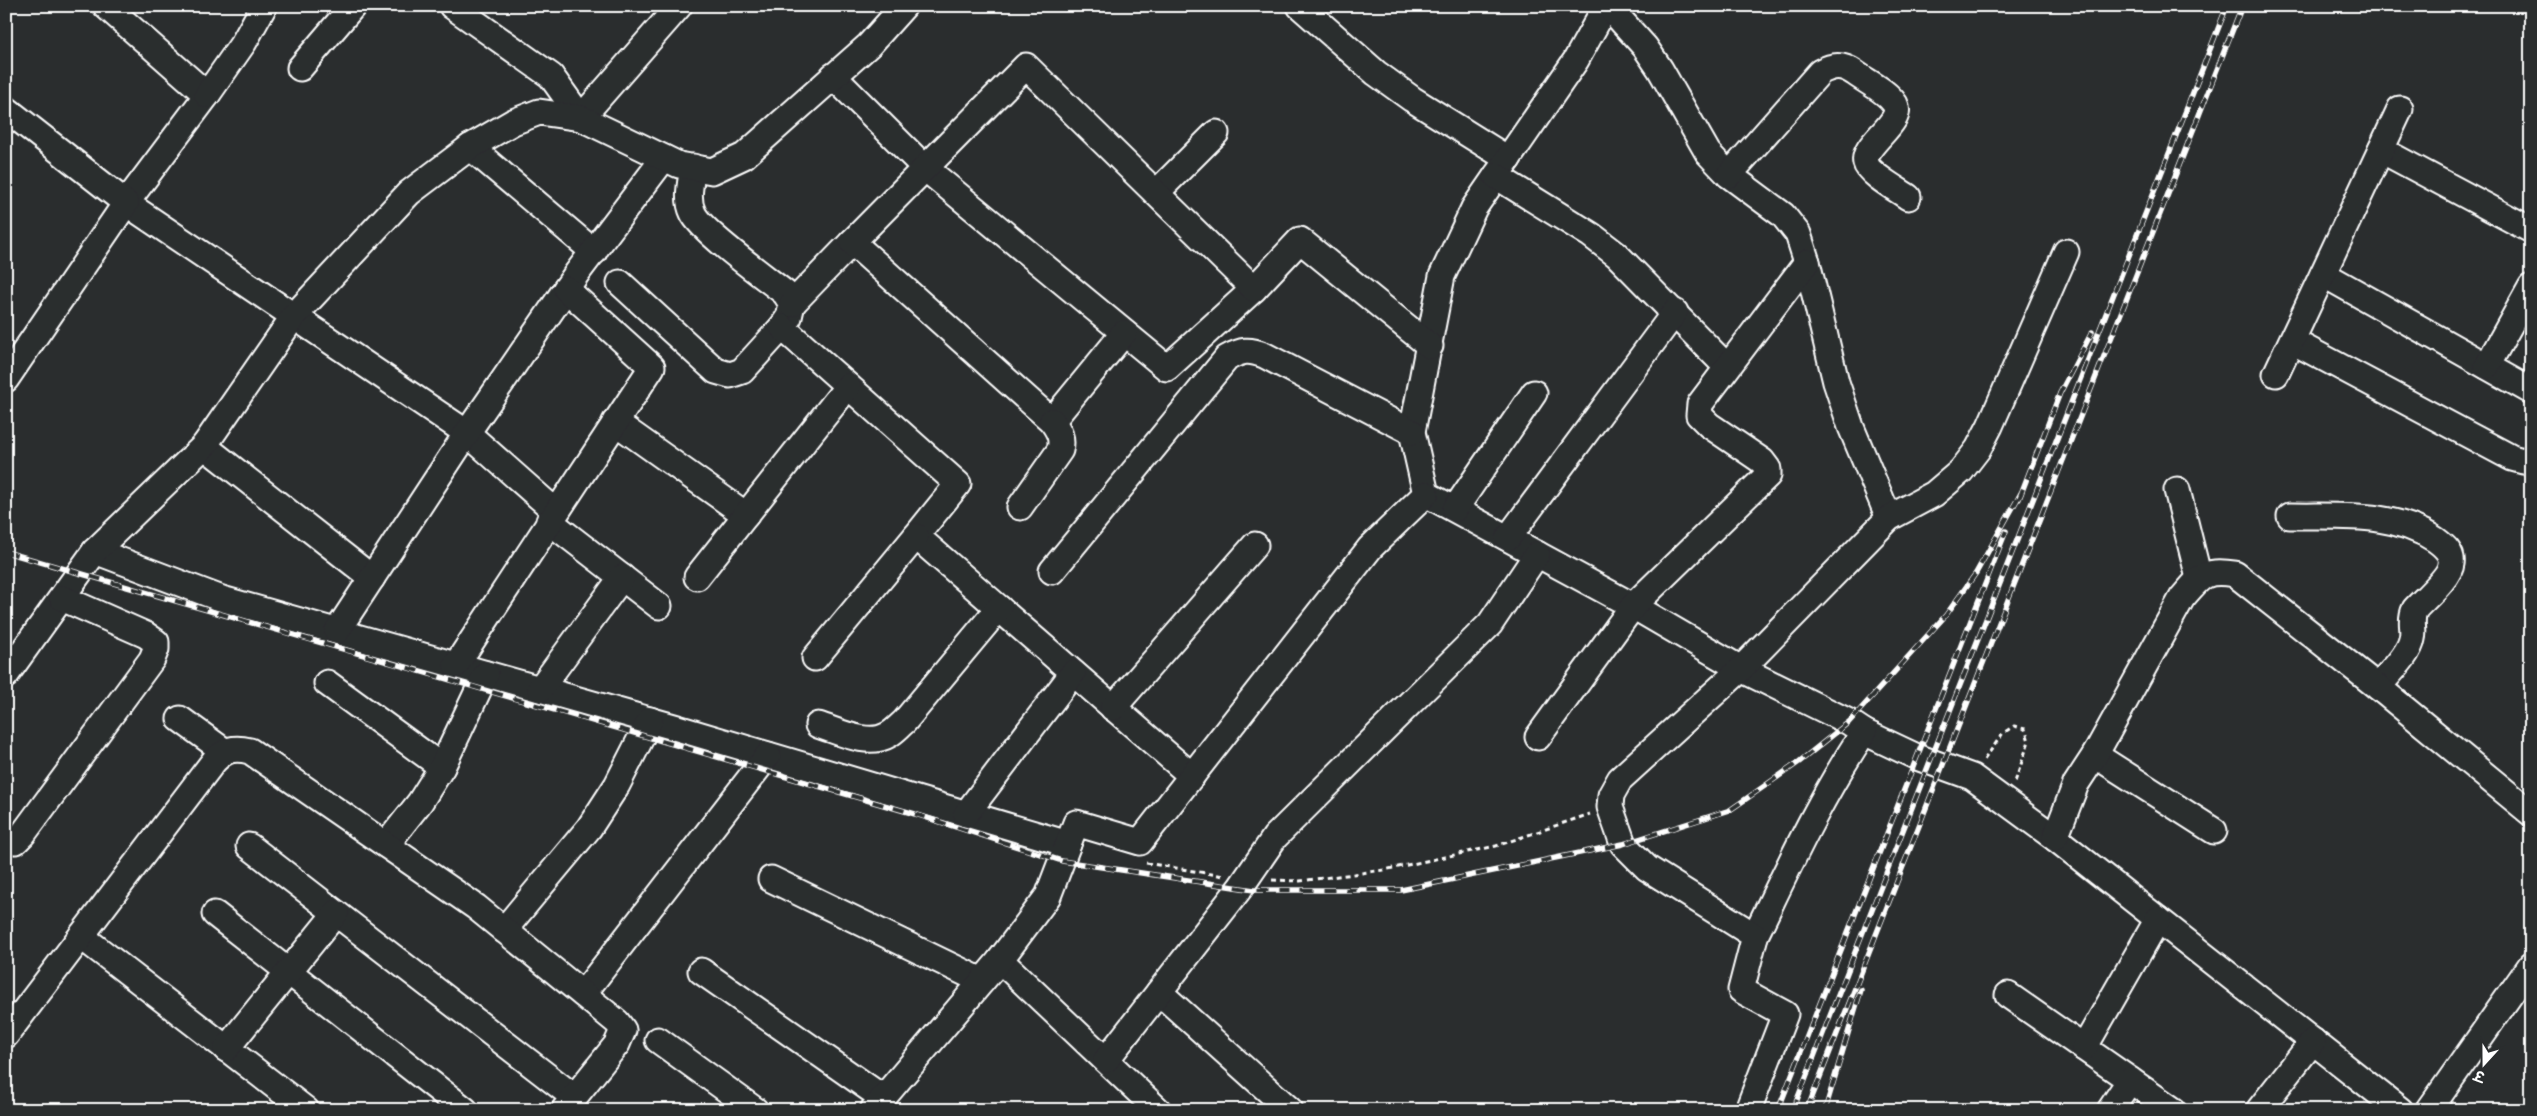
<svg xmlns="http://www.w3.org/2000/svg" width="2537" height="1116" viewBox="0 0 2537 1116" font-family="Sriracha,'Playpen Sans Deva',sans-serif">
<rect width="100%" height="100%" fill="#2a2d2e"/>
<filter id="ink" filterUnits="userSpaceOnUse"><feTurbulence type="fractalNoise" baseFrequency=".02" numOctaves="2"/><feDisplacementMap in="SourceGraphic" scale="10" xChannelSelector="R" yChannelSelector="G"/><feConvolveMatrix kernelMatrix="1 2 1 2 8 2 1 2 1" color-interpolation-filters="sRGB"/></filter>
<g filter="url(#ink)">
<g fill="none" stroke-linecap="round" stroke-linejoin="round">
<g stroke="#fff" stroke-width="29">
<g id="minor">
<path d="M 106,6 L 207,95 L 126,203 L 467,433 L 555,511"/>
<path d="M 452,6 L 551,76 L 581,118 L 679,6"/>
<path d="M 1300,6 L 1376,73 L 1412,99 L 1508,159"/>
<path d="M 1606,6 L 1576,60 L 1474,208 L 1442,276 L 1412,432 L 1426,494 L 1633,606 L 1741,669 L 1849,722 L 1864,732 L 1917,757 L 1972,777 L 2055,838 L 2400,1110"/>
<path d="M 1608,6 L 1645,47 L 1660,69 L 1708,153 L 1729,175 L 1783,215 L 1798,234 L 1807,262 L 1836,382 L 1851,427 L 1889,518"/>
<path d="M 300,68 L 353,6"/>
<path d="M 833,76 L 925,168 L 1167,368 L 1254,289"/>
<path d="M 207,95 L 244,42 L 264,6"/>
<path d="M 6,109 L 126,203 L 6,379"/>
<path d="M 470,147 L 594,252"/>
<path d="M 2381,150 L 2531,230"/>
<path d="M 1729,175 L 1820,72 C 1833,65 1842,64 1855,73 C 1867,82 1887,91 1895,104 C 1905,123 1861,144 1866,163 C 1868,173 1898,190 1908,197"/>
<path d="M 1496,176 L 1591,235 L 1617,255 L 1727,367"/>
<path d="M 1156,193 L 1216,133"/>
<path d="M 2323,274 L 2531,391"/>
<path d="M 620,283 L 716,371 L 730,375 L 742,371 L 782,327 L 789,317 L 792,304 L 785,293 C 766,278 701,231 693,213 C 686,199 691,182 693,167"/>
<path d="M 792,304 L 852,242"/>
<path d="M 782,327 L 958,484 L 916,536 L 1192,776"/>
<path d="M 1124,333 L 1052,421 L 852,242 L 1026,66 L 1254,289 L 1300,240 L 1430,346"/>
<path d="M 2292,341 L 2512,458 L 2523,461 L 2531,458"/>
<path d="M 2487,366 L 2531,287"/>
<path d="M 2276,374 L 2400,109"/>
<path d="M 615,422 L 746,515"/>
<path d="M 204,446 L 372,578"/>
<path d="M 2177,490 L 2199,578"/>
<path d="M 1020,507 L 1060,450 C 1063,438 1059,431 1052,421"/>
<path d="M 1455,509 L 1534,393"/>
<path d="M 2290,516 C 2341,517 2392,511 2436,540 C 2444,546 2453,553 2451,564 C 2450,577 2424,599 2415,609 C 2409,621 2415,628 2412,639 C 2409,656 2388,674 2378,687"/>
<path d="M 549,521 L 659,606"/>
<path d="M 1508,538 L 1675,312"/>
<path d="M 95,551 L 222,599 L 674,727 L 1068,844"/>
<path d="M 1052,571 L 1227,358 C 1242,350 1249,349 1264,355 L 1412,432"/>
<path d="M 697,577 L 848,386"/>
<path d="M 337,631 L 467,433 L 577,273 L 664,158"/>
<path d="M 815,658 L 916,536"/>
<path d="M 456,665 L 652,367 L 566,289"/>
<path d="M 6,675 L 95,551 L 204,446 L 294,316 L 409,193 L 470,147 L 513,122 L 539,112 L 581,118 L 679,165 L 712,171 L 744,156 L 869,45 L 904,6"/>
<path d="M 327,683 L 442,767"/>
<path d="M 540,689 L 622,577"/>
<path d="M 1113,708 L 1255,545"/>
<path d="M 180,719 L 224,751"/>
<path d="M 818,725 C 838,731 868,747 888,735 C 894,732 899,726 904,722 L 999,608"/>
<path d="M 1538,737 L 1633,606 L 1768,475 L 1768,469 L 1762,461 L 1709,425 L 1699,415 L 1700,404 L 1807,262"/>
<path d="M 2095,755 L 2214,831"/>
<path d="M 966,814 L 1073,673"/>
<path d="M 2055,838 L 2076,784 L 2095,755 L 2182,598 C 2201,576 2204,569 2235,574 L 2378,687 L 2531,813"/>
<path d="M 6,841 L 16,841 L 23,834 L 152,659 L 156,649 L 156,642 L 146,635 L 62,598"/>
<path d="M 386,845 L 420,802 L 442,767 L 486,674"/>
<path d="M 249,846 L 574,1097"/>
<path d="M 771,879 L 982,981"/>
<path d="M 215,914 L 465,1110"/>
<path d="M 504,930 L 589,828 L 617,785 L 650,720"/>
<path d="M 81,936 L 306,1110"/>
<path d="M 1755,936 C 1789,866 1821,796 1864,732"/>
<path d="M 1000,960 L 1158,1110"/>
<path d="M 701,971 L 883,1098"/>
<path d="M 1159,992 L 1290,1110"/>
<path d="M 583,994 L 768,755"/>
<path d="M 2008,995 L 2173,1110"/>
<path d="M 6,1035 L 214,761 C 226,749 234,747 250,751 L 476,907 L 617,1022 L 623,1030 L 617,1044 L 564,1110"/>
<path d="M 658,1040 L 755,1110"/>
<path d="M 2084,1048 L 2158,919"/>
<path d="M 226,1049 L 336,913"/>
<path d="M 1106,1060 L 1240,888 L 1275,837 L 1490,624 L 1537,554"/>
<path d="M 873,1110 L 1000,960 L 1048,896 L 1076,823 L 1140,842 L 1370,548 L 1426,494"/>
<path d="M 1748,1110 L 1785,1014 L 1741,990 L 1755,936 L 1647,868 L 1623,844 L 1610,807 L 1611,795 L 1620,779 L 1741,669 L 1889,518 L 1934,494 L 1961,471 L 1978,449 L 1990,426 L 2066,252"/>
<path d="M 2110,1110 L 2130,1080"/>
<path d="M 2259,1110 L 2313,1041"/>
<path d="M 2429,1110 L 2531,965"/>
</g>
</g>
<g stroke="#fff" stroke-width="3" stroke-dasharray="5 4" stroke-linecap="butt">
<path d="M 1984,760 L 2003,733 L 2014,726 L 2025,729 L 2029,741 L 2015,782"/>
<path d="M 1146,863 L 1224,876"/>
<path d="M 1272,880 L 1300,881 L 1384,870 L 1496,846 L 1590,814"/>
</g>
<use href="#minor" stroke="#2a2d2e" stroke-width="25"/>
<g stroke="#fff" stroke-width="5.5">
<g id="rail">
<path d="M 2019,499 L 2060,393 L 2092,332"/>
<path d="M 6,552 L 915,814 L 1062,861 L 1254,890 L 1401,890 L 1623,844 L 1730,810 L 1799,762 L 1849,722 L 1946,615 L 1976,573 L 2021,493"/>
<path d="M 1778,1110 L 2006,531"/>
<path d="M 1793,1110 L 2227,6"/>
<path d="M 1807,1110 L 2242,6"/>
<path d="M 1825,1110 L 1861,990"/>
</g>
</g>
<use href="#rail" stroke="#2a2d2e" stroke-width="4" stroke-dasharray="11" stroke-linecap="butt"/>
</g>
</g>
<rect width="2537" height="1116" fill="none" stroke="#2a2d2e" stroke-width="25"/>
<rect x="12" y="12" width="2512" height="1091" fill="none" stroke="#fff" stroke-width="2" filter="url(#ink)"/>
<g transform="translate(2484 1064) rotate(201)" stroke="#2a2d2e" stroke-width="4" paint-order="stroke">
<path d="M0-4L9 19L0 12L-9 19Z" fill="#ffffff"/>
<text y="-8" font-size="14" font-weight="bold" text-anchor="middle" fill="#ffffff">उ</text>
</g>
</svg>
